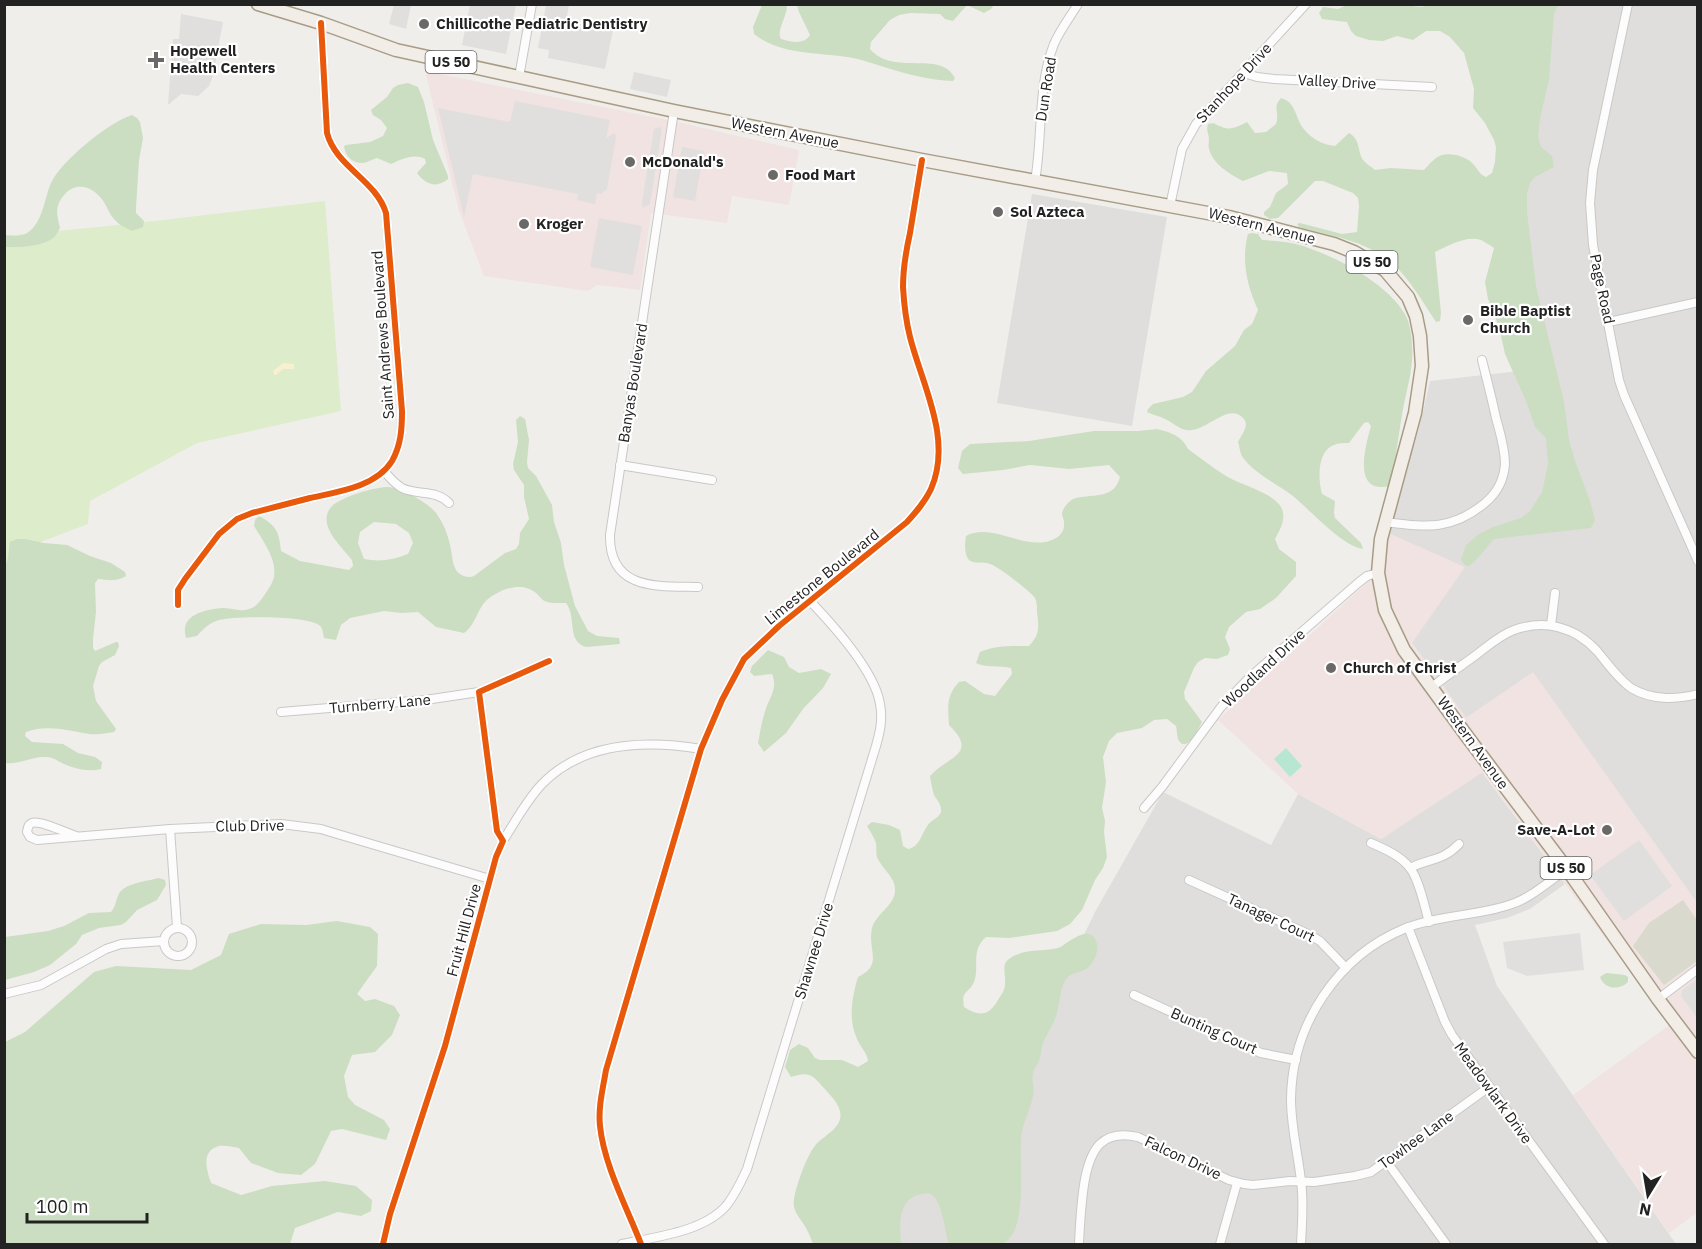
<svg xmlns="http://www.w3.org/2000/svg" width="1702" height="1249" viewBox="0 0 1702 1249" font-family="'IBM Plex Sans',sans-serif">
<rect width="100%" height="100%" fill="#f0eeeb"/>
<g fill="#dfdedc">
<path d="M 1546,5 L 1697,5 L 1697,903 L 1533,673 L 1466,718 L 1412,643 L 1386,532 L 1419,429 L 1430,381 L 1546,368 L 1515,231 Z"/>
<path d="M 1032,194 L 1167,217 L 1132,426 L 997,403 Z"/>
<path d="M 1482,772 L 1565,884 L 1530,909 L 1507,918 L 1475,925 L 1497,986 L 1676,1244 L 853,1244 L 988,1133 L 1095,912 L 1163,792 L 1271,845 L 1298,794 L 1381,839 Z"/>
</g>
<g fill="#f1e3e1">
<path d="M 425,71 L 682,123 L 799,150 L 789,205 L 732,196 L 727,223 L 651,213 L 640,290 L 597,285 L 588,291 L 484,276 L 459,211 Z"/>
<path d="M 1386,532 L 1465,567 L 1412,643 L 1466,718 L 1533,672 L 1697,903 L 1697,1213 L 1669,1233 L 1573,1095 L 1669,1025 L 1483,772 L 1381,839 L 1298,794 L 1218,720 L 1365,584 Z"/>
</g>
<path fill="#d9d9cd" d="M 1683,900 L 1697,920 L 1697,961 L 1664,985 L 1633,946 L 1649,923 Z"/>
<path fill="#ddeccb" d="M 325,201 L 341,411 L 197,443 L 90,501 L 88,524 L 14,552 L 5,680 L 5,236 L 129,224 Z"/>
<g fill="#cbdec1" fill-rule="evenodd">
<path d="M 1349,4 C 1366,4 1386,2 1403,4 C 1414,6 1421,9 1432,4 L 1558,5 L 1554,14 L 1549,80 L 1540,118 L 1538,137 L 1541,147 L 1552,156 L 1554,167 L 1535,177 L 1530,183 L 1527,194 L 1527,212 L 1536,286 L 1564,402 L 1569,440 L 1575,461 L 1590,501 L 1595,520 L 1591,528 L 1494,539 L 1475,561 L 1469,566 L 1465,565 L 1461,560 L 1466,545 L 1479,534 L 1493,527 L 1521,518 L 1530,511 L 1542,492 L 1548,465 L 1546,438 L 1535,427 L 1526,401 L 1505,354 L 1499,327 L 1488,299 L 1485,282 L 1494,248 C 1490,245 1485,242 1481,240 C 1466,235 1448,246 1435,252 L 1441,313 L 1440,321 L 1436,322 C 1425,305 1414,287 1401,272 C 1375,242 1335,237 1299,227 L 1297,224 L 1300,223 L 1342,234 L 1357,232 L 1359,206 L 1358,198 L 1353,193 L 1323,181 L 1315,181 L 1278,218 L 1270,219 L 1264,215 L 1264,212 L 1270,207 L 1276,193 L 1288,184 L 1287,173 L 1269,171 L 1243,181 C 1230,174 1212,164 1209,148 C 1208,145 1209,141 1209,138 C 1208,132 1206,130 1208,124 C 1215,122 1215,125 1222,127 C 1231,131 1239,126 1247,122 L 1255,133 L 1266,132 L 1276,124 C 1280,113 1272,107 1281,98 C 1296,102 1295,117 1303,128 C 1310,138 1323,145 1335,146 L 1349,133 C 1361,140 1357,150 1363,160 C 1366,164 1372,167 1375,170 L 1391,168 L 1424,170 C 1435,158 1439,152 1456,155 C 1463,157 1469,159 1473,164 C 1478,169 1479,174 1486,177 L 1492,173 L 1495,162 L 1496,147 L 1494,140 L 1485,123 L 1473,108 L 1474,89 L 1464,53 L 1450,37 L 1440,31 L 1426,31 L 1413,40 L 1397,36 L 1383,41 L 1369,40 L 1356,36 L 1351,31 L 1347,22 L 1322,19 L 1319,13 L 1323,7 L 1338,9 Z"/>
<path d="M 762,5 L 787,5 C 787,18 776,30 781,39 C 791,42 804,45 810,35 L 799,12 L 797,5 L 994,5 L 991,9 L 984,13 L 967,5 L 953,21 L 945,19 L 940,14 L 910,13 L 899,15 L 890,20 L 871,42 L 870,49 C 894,77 940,49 955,78 L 953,81 C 929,80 906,74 884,67 C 874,64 863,60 853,58 C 820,52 781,56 754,34 L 753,27 Z"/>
<path d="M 408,83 L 418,87 L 424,102 L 433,140 L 448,176 L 448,179 C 436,189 425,184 417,173 L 426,163 L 425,159 C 414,153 402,159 391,164 L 377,158 C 373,159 370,161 367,162 C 355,166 345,157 344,146 L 346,145 L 370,142 L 383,136 L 387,128 L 381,120 L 373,115 L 371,110 L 387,97 L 393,88 L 398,85 Z"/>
<path d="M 132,115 L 137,118 L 140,122 L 143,138 L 139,160 L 136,208 L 136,213 L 144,221 L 143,227 L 132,231 C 127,228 120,226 116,221 C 109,215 107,205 101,198 C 91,186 76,182 65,194 C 54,206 57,214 60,228 C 57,233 55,238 50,240 C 39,247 17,247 5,247 L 5,235 C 12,236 21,237 27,233 C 43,223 44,199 51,183 C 61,161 109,122 132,115 Z"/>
<path d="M 1252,233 L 1258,234 L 1262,240 C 1276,241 1290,242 1303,246 C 1337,257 1391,285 1407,318 C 1410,326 1412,337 1412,345 C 1414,366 1407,388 1403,409 C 1399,433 1395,457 1393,482 L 1390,486 C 1352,495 1365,447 1371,426 L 1368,422 L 1364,423 L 1349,443 C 1344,443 1338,443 1334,445 C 1317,451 1318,480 1322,494 L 1335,501 L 1334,513 L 1335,518 L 1361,543 L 1363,549 C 1342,546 1310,510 1293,496 C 1277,484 1257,475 1244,459 C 1240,455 1240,448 1238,442 C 1242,434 1251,424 1242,417 C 1226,403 1205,434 1186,430 C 1179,429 1172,422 1165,419 C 1159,416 1153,415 1147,412 L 1148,409 L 1153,404 L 1183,397 L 1192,392 L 1206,371 L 1235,346 L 1244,330 L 1252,324 L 1258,310 C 1247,286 1241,260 1248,234 Z"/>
<path d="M 520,416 L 525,419 L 529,440 L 527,462 L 528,468 L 536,476 L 552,505 L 554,522 L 561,543 L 564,565 L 575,606 L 588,631 L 597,636 L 619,638 L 620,644 L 586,647 C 566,641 577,617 566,603 C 559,603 548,604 543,600 C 540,598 539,595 536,593 C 522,581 501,589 488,599 C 477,608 476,625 464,633 L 436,627 L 418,612 L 401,613 L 384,611 L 350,618 L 341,625 L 336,640 L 324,638 C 323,634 323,629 320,626 C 310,615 234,616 219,620 C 209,623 203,629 197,636 L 186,638 C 185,633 184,628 186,624 C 191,612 211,609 222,608 C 230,608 238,611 245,610 C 254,609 259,603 263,597 C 267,591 273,583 274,577 C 277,559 263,541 254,526 L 255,520 L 259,516 C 277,526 279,532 281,551 L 300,561 L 349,570 L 353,566 L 352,560 C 342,547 315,524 332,506 C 342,497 374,487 388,487 C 401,488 432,504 438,516 C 444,524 448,536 450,545 C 452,552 452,562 455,568 C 458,575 467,579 474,576 L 505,553 L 516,549 L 519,544 L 520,533 L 529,519 L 524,497 L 524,485 L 514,470 L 513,464 L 518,442 L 516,420 ZM 374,522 L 396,524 L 409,533 L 413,543 L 408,554 C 393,560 380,562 364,559 L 358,543 L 360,532 Z"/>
<path d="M 1157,429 C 1170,432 1182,436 1188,449 C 1201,458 1213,468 1226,476 C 1240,485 1281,494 1283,513 C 1285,522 1279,531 1275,539 L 1279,549 L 1296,562 L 1296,576 L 1276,598 L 1260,609 L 1246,612 L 1229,627 L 1225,637 L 1230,649 L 1228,655 L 1217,659 L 1205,658 L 1198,662 L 1194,668 L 1184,692 L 1185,699 L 1202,722 C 1199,727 1188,753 1179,741 C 1177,738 1177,730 1176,726 L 1167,719 L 1154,720 L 1142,728 L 1117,733 L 1109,741 L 1103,757 L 1106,782 L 1102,808 L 1105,821 L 1104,832 L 1107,857 L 1103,868 L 1095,880 L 1082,910 L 1070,924 L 1057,931 L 1010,938 L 986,937 C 970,951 980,966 974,982 C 969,994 961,989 964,1007 C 979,1017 989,1016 998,1000 C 1001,995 1005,990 1005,984 C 1006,975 1001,964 1009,959 C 1024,948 1041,952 1058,948 C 1065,946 1089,922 1096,941 C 1100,950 1094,964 1086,969 C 1079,973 1071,973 1066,979 C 1059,990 1060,1007 1055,1019 C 1052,1027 1046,1035 1043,1043 C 1041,1049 1041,1055 1039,1061 C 1037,1065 1034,1069 1033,1073 C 1031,1080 1035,1088 1033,1096 C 1030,1111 1022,1124 1021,1139 C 1019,1163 1029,1238 1000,1244 L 953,1244 L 948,1242 C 945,1230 942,1201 931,1194 C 927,1192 921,1194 917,1195 C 897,1203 900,1227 901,1244 L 813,1244 C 811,1239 809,1233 806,1228 C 800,1217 792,1212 794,1199 C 796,1186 806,1158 814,1147 C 819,1140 828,1135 834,1129 C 850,1113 833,1098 822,1086 C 811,1073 808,1072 791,1077 L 785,1067 L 790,1050 L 799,1044 L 808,1048 L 815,1058 L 820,1060 L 842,1060 L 858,1067 L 868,1061 C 867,1052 860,1047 857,1039 C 848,1019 852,997 858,977 C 884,965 867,950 872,928 C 876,913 896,905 895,889 C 895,878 884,870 879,861 C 875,856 877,849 876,843 C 874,837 870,831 867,826 L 872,822 L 889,825 L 900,830 L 903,846 L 908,849 C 920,847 921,834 928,825 C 931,820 939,818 941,812 C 942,805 937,800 934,795 C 932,789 931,782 930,776 C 946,757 980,755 949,725 C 948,706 946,696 959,682 L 965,681 L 984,694 L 995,696 L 1012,674 L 1011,668 C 1000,665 985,668 976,663 L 980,652 C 996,645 1011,646 1029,646 C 1040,634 1039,628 1037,612 C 1037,608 1037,602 1035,598 C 1031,592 998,566 990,564 C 984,561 973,565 968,559 C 964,552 965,543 966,536 C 992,522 1025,551 1052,540 C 1060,537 1065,531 1064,523 C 1064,519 1062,516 1062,513 C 1063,508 1069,501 1073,499 C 1090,493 1114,501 1120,477 L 1109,465 L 1069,469 L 1030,465 L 1003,470 L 963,474 L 958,468 L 962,451 L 970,444 L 1029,441 L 1094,431 L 1138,431 Z"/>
<path d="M 17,539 L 25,539 L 44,543 L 67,545 L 90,556 L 111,563 L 125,572 L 126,576 C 117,582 107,580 98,579 L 95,583 L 96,612 L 93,639 L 93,648 L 95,651 L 116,642 L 118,642 L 119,646 L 115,655 L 102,662 L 99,666 L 93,686 L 96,701 L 116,729 L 114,732 C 106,733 98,735 90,734 C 68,731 48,724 26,732 L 25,736 L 32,742 L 63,744 L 78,753 L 95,757 L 102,762 L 101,769 C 89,772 75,769 64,764 C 57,761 54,757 46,757 C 32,756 19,765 5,763 L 5,567 L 8,558 L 10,542 Z"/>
<path d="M 768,650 L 784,657 L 789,667 L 799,673 L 821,669 L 831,674 L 823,688 L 803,709 L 786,733 L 764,752 L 758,743 C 760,734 761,724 764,715 C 767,700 779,690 772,674 L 754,676 L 750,672 L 752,666 Z"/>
<path d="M 159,878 L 165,880 L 166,885 L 157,900 L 137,910 L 126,922 L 121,925 L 99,928 L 82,935 L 76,944 L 50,965 L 34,972 L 5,980 L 5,937 L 48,931 L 64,926 L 89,913 L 111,912 C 116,907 115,901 119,894 C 124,883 148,881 159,878 Z"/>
<path d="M 337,921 L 370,927 L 378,934 L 377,966 L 357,994 L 365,1001 L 375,999 L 394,1006 L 400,1015 L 392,1035 L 375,1052 L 352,1055 L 344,1076 L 348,1097 L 355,1105 L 384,1120 L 390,1129 L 386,1140 L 342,1129 L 331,1131 L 315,1164 L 301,1175 L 278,1173 L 251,1163 L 239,1148 C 233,1147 224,1145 219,1146 C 200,1151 207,1171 211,1183 L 241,1195 L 272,1186 L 325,1181 L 356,1186 L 372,1200 L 371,1211 L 361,1216 L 338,1212 L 295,1228 L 290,1244 L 5,1244 L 5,1042 L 25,1032 L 94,972 L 116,966 L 191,970 L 221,955 L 229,934 L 261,924 L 306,925 Z"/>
<path d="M 1606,973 L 1625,975 L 1628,977 L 1628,982 C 1619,991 1604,989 1600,977 Z"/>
</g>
<path fill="#f8f0d0" d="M 283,363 L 294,364 L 294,369 L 283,369 L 276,375 L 274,375 L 273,371 Z"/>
<path fill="#b7e6d2" d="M 1286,748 L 1302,766 L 1290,777 L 1274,759 Z"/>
<g fill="#e0dfde">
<path d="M 394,5 L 411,5 L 406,29 L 389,24 Z"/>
<path d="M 470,5 L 516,5 L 506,54 L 462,45 Z"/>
<path d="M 546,5 L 569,5 L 566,21 L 613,30 L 605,69 L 548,58 L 549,50 L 538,48 Z"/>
<path d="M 181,14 L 223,22 L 213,75 L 209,86 L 198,96 L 181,94 L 168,105 L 173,39 L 179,39 Z"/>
<path d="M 634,72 L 671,80 L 667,97 L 630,89 Z"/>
<path d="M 515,101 L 610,120 L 606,138 L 615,133 L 616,138 L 607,189 L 601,194 L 597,193 L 595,204 L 577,200 L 578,194 L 473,174 L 464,217 L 438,108 L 510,122 Z"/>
<path d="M 660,127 L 662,129 L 650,204 L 643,208 L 642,202 L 654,129 Z"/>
<path d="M 682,147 L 704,151 L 695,201 L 673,197 Z"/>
<path d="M 599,218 L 642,226 L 633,275 L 590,267 Z"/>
<path d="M 1639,840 L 1672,886 L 1624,921 L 1590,875 Z"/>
<path d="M 1580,933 L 1584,970 L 1527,976 L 1507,968 L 1503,942 Z"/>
<path d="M 1697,979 L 1697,1018 L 1681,996 L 1682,990 Z"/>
</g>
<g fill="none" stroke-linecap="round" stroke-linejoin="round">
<g stroke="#c9c8c7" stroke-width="10">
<g id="minor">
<path d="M 1628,4 L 1593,170 L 1590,203 L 1593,245 L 1619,380 L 1624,395 L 1698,561"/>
<path d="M 1244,73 L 1257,77 L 1274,79 L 1432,87"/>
<path d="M 519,77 L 532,4"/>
<path d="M 674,111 L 610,535 C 609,591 658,586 698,587"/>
<path d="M 1035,181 C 1043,136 1037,87 1054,44 C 1060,30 1070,17 1078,4"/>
<path d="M 1170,206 L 1182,149 L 1196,124 L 1306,4"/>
<path d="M 1609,322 L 1698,302"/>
<path d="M 620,465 L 712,480"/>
<path d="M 384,471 C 389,477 395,484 402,488 C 419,496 435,489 449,503"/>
<path d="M 1385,522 C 1426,527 1451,531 1485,503 C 1497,493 1504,479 1505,464 C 1505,448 1500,433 1496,418 C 1492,399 1487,380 1482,360"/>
<path d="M 178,605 L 178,590 L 185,579 L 219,534 L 237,519 L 252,513 C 271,508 291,503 310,498 C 337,492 376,487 392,461 C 401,445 402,429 402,411 L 386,213 C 376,180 336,167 327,133 L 321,23"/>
<path d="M 1551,625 L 1555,593"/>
<path d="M 1432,687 C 1446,676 1461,666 1476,655 C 1488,646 1500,635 1514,630 C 1545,619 1575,627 1597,651 C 1608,664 1617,678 1631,688 C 1651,700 1676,700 1698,694"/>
<path d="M 281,712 L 425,700 L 479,692"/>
<path d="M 1144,808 L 1162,787 L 1221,707 L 1250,677 L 1358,583 L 1367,576 L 1378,573"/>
<path d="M 170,829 L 177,927"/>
<path d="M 76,836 C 67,833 40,820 32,823 C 28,825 28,827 27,832 L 30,837 L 37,840 L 170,829 L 281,824 L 321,829 L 334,833 L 490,879"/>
<path d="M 503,841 C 515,822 526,801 542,784 C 583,742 646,740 701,749"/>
<path d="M 1371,843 C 1385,849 1401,856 1410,868 C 1419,879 1425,908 1429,922"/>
<path d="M 1410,868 C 1430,858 1443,861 1459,844"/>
<path d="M 1189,880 L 1308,934 L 1320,941 L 1346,968"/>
<path d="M 1408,927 L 1445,1022 L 1452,1035 L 1604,1244"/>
<circle cx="178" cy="942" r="14"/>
<path d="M 4,994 L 41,985 L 106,949 L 121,944 L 164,941"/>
<path d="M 1134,995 L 1261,1053 L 1296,1060"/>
<path d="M 1658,999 L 1698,969"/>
<path d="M 1387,1162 L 1446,1244"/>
<path d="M 383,1244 L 390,1214 L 445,1046 L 496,857 L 503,841 L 497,831 L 479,692 L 549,661"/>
<path d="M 622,1244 C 655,1237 703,1232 726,1206 C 735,1195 741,1182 747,1169 L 876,746 C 880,732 883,719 880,704 C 875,672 833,625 810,601"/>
<path d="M 641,1244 C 627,1208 604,1165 600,1126 C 598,1107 603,1088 606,1070 L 701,749 L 722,700 L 744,659 L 779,626 L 907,522 C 916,512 925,502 931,489 C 953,439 922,385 910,337 C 906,321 904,304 903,287 C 903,269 906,251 910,233 C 914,208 918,184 922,160"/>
<path d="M 1079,1244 C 1080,1222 1081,1201 1085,1179 C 1091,1148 1103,1129 1138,1137 L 1229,1180 L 1244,1184 L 1253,1185 L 1290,1181 L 1314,1182 L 1355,1176 L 1371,1172 L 1489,1087"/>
<path d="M 1220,1244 L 1237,1183"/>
<path d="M 1301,1244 C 1302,1223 1304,1203 1301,1181 C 1298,1154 1291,1127 1291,1099 C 1292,1025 1337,956 1406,928 C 1439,915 1476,916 1509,905 C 1530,899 1549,881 1567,869"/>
</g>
</g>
<g stroke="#a79c86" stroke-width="15">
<path id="primary" d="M 258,4 L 321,23 L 396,50 L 519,77 L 674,111 L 922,160 L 1229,217 L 1334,244 L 1354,252 L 1385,270 L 1408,297 L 1416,316 L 1420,336 L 1422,366 L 1415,413 L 1381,539 L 1378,573 L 1385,610 L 1404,650 L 1466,735 L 1567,869 L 1658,999 L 1698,1052"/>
</g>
<use href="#minor" stroke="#fdfcfc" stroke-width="8"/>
<use href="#primary" stroke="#f3ede7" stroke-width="12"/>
<g stroke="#fff" stroke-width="10">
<g id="cycleway">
<path d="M 178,605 L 178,590 L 185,579 L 219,534 L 237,519 L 252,513 C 271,508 291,503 310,498 C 337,492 376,487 392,461 C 401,445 402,429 402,411 L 386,213 C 376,180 336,167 327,133 L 321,23"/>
<path d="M 383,1244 L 390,1214 L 445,1046 L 496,857 L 503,841 L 497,831 L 479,692 L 549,661"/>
<path d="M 641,1244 C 627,1208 604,1165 600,1126 C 598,1107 603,1088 606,1070 L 701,749 L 722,700 L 744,659 L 779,626 L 907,522 C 916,512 925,502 931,489 C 953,439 922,385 910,337 C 906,321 904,304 903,287 C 903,269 906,251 910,233 C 914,208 918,184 922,160"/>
</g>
</g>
<use href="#cycleway" stroke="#e8590c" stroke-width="6"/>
</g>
<g fill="#6a6968" stroke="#fff" stroke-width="2">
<circle cx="424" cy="24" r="6"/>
<path d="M153 51h6v6h6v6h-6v6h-6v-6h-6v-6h6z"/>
<circle cx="630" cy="162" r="6"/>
<circle cx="773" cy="175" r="6"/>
<circle cx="998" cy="212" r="6"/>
<circle cx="524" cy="224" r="6"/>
<circle cx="1468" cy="320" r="6"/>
<circle cx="1331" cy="668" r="6"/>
<circle cx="1607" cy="830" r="6"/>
</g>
<g text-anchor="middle" stroke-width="4.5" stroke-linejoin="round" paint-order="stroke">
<g fill="#fff" stroke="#646464" stroke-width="1.5">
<rect x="425.5" y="51" width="51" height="22" rx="4.5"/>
<rect x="1346.5" y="251" width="51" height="22" rx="4.5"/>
<rect x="1540.5" y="857" width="51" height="22" rx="4.5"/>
</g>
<g font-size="14" font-weight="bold" fill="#222">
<text x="451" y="67">US 50</text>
<text x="1372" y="267">US 50</text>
<text x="1566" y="873">US 50</text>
</g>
<g font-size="15" font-weight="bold" fill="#222" stroke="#fff" text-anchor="start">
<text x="436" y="29">Chillicothe Pediatric Dentistry</text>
<text x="170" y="56">Hopewell<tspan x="170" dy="17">Health Centers</tspan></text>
<text x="642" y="167">McDonald's</text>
<text x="785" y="180">Food Mart</text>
<text x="1010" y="217">Sol Azteca</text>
<text x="536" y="229">Kroger</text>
<text x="1480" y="316">Bible Baptist<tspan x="1480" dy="17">Church</tspan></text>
<text x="1343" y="673">Church of Christ</text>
<text x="1595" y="835" text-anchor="end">Save-A-Lot</text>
</g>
<g font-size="15" fill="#222" stroke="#fff">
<text transform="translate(1337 82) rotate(3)" y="5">Valley Drive</text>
<text transform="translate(1234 83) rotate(-47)" y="5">Stanhope Drive</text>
<text transform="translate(1046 89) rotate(-81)" y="5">Dun Road</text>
<text transform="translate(785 133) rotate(11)" y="5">Western Avenue</text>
<text transform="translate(1262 226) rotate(14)" y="5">Western Avenue</text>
<text transform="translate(1602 289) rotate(78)" y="5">Page Road</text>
<text transform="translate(383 335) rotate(-94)" y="5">Saint Andrews Boulevard</text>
<text transform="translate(633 383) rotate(-81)" y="5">Banyas Boulevard</text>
<text transform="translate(822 577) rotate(-39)" y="5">Limestone Boulevard</text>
<text transform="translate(1264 668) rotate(-43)" y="5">Woodland Drive</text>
<text transform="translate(380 704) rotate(-5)" y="5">Turnberry Lane</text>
<text transform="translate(1473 743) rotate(54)" y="5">Western Avenue</text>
<text transform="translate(250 826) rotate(-1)" y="5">Club Drive</text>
<text transform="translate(1271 918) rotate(25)" y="5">Tanager Court</text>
<text transform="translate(464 930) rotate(-75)" y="5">Fruit Hill Drive</text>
<text transform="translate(814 951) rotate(-73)" y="5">Shawnee Drive</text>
<text transform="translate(1214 1031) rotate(24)" y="5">Bunting Court</text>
<text transform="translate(1493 1093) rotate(54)" y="5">Meadowlark Drive</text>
<text transform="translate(1416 1140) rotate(-36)" y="5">Towhee Lane</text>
<text transform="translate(1183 1158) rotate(25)" y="5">Falcon Drive</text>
</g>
</g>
<rect width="1702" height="1249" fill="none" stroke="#222222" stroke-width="12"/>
<g transform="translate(1648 1195) rotate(191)" stroke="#ffffff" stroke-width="4.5" paint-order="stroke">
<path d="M0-4.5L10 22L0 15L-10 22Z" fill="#222222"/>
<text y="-9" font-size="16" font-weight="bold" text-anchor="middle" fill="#222222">N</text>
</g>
<path d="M27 1213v9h120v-9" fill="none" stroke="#222222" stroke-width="3"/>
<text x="36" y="1213" font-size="18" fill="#222222" stroke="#ffffff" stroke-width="4.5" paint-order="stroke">100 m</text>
</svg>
